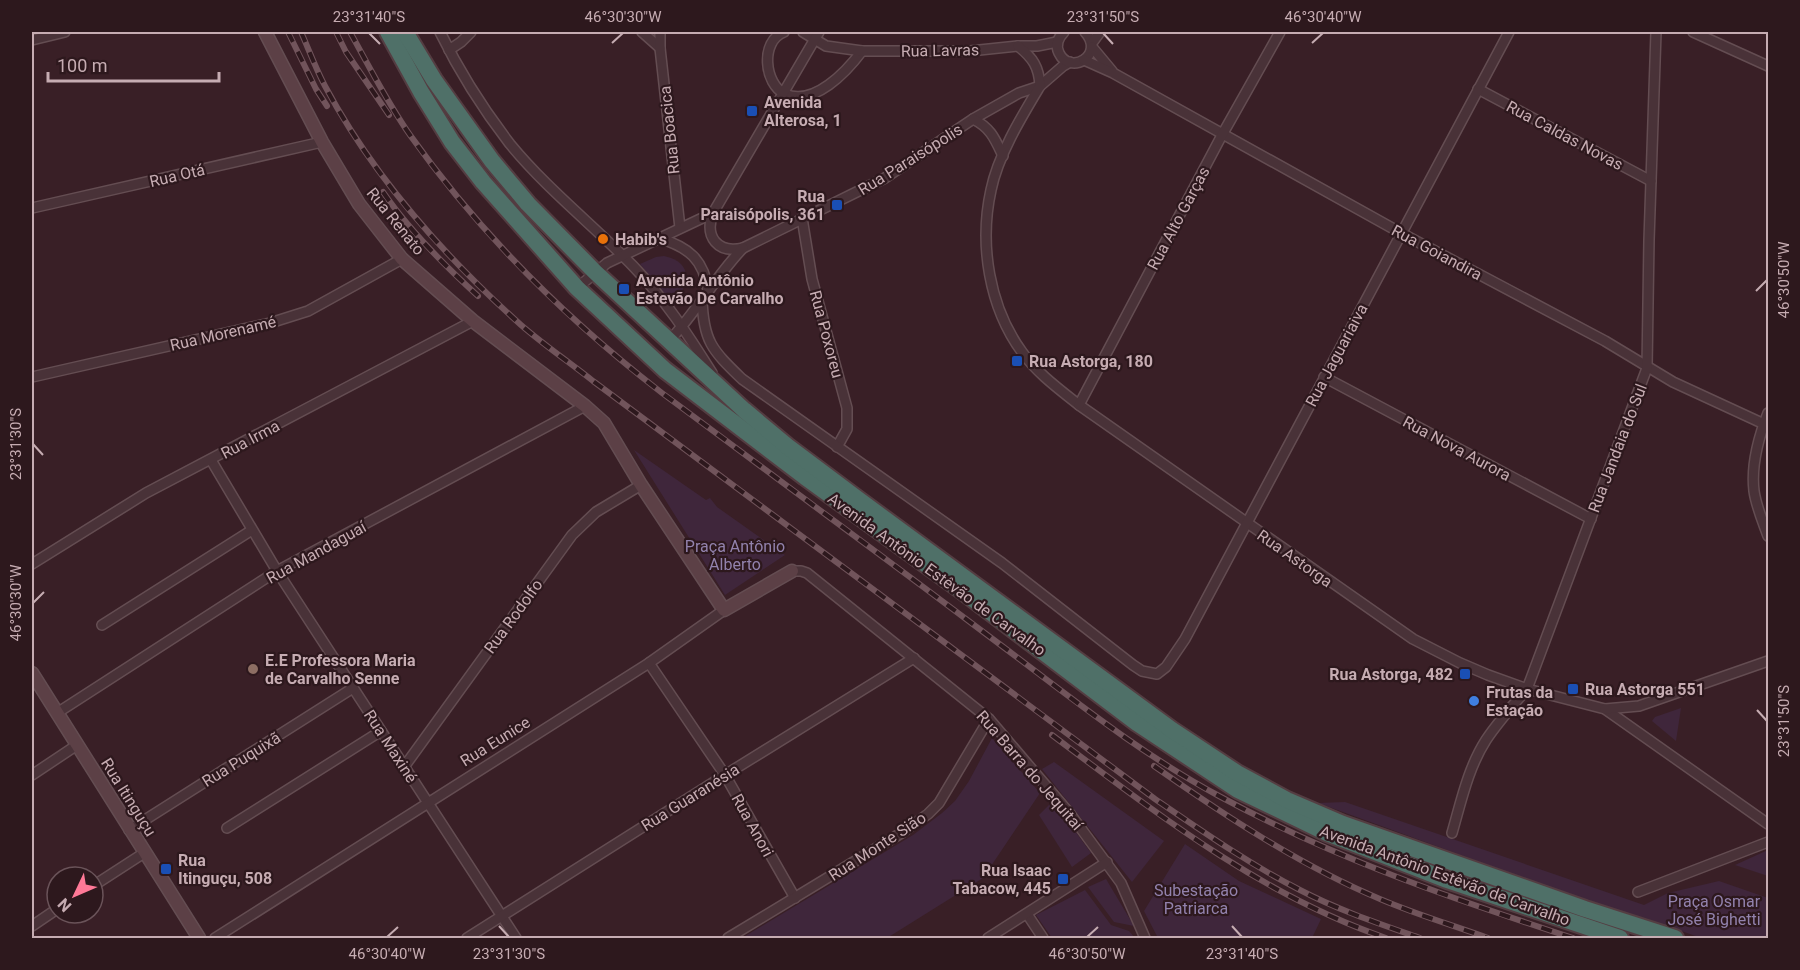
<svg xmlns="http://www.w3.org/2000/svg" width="1800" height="970" viewBox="0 0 1800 970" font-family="Roboto,sans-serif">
<rect width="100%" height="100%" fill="#391f26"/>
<g fill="#3f263b">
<path d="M 664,256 C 696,263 687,286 674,306 L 640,264 L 656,257 Z"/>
<path d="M 634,450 L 706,500 L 710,498 L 717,507 L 785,555 L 725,595 Z"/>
<path d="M 1681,708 L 1676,741 L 1652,721 L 1655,717 Z"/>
<path d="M 992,738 L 1040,793 L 983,878 L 887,938 L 742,938 L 913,835 L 942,813 L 955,801 L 969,781 Z"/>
<path d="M 1054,762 L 1164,841 L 1132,882 L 1042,769 Z"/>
<path d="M 1053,801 L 1091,853 L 1072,867 L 1039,815 Z"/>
<path d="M 1345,802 L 1644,905 L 1668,893 L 1719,881 L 1768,898 L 1768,938 L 1701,938 L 1645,918 L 1628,916 L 1318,803 Z"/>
<path d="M 1185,844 L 1239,881 L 1321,919 L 1312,938 L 1158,938 L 1144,911 Z"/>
<path d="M 1768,850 L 1768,876 L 1735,865 Z"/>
<path d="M 1106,879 L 1134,926 L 1114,922 L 1088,887 Z"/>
<path d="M 1085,890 L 1111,925 L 1129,931 L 1135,938 L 1052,938 L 1036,915 Z"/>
</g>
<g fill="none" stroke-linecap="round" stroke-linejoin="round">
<g stroke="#644d52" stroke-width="12">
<g id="street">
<path d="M 440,32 C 459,71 483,109 510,144 C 547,189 593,225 633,266 C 664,298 689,336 712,373"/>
<path d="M 642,32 L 660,48"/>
<path d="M 660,32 L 660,48 L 680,228"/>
<path d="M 784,32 C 760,41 764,84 785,94 C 814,107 847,71 862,51"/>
<path d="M 803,32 L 826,46 L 862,51 L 970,51 L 1018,46 L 1037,46 L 1057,42"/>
<path d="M 819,32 L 713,213 C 704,237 718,254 743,248 L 885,178 L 973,119 L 1019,93 L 1040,86 L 1063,66 L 1070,62"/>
<path d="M 1064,32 C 1058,38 1055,45 1059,53 C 1070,76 1106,55 1085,32"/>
<path d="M 1693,32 L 1768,66"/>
<path d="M 32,40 L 65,32"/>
<path d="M 1092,43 L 1100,32"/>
<path d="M 1018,46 C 1033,58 1039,67 1040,86 C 1022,116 998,155 991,190 C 979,244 989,307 1022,352 C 1037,373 1059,389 1079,405 L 1413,639 L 1460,663 L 1488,675 L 1527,689 L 1605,709 L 1768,824"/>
<path d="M 1092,47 L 1112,71"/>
<path d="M 449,50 L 461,42 L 471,32"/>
<path d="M 1084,60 L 1113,73 L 1401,233 L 1605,341 L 1673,382 L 1764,424"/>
<path d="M 1478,89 L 1651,181"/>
<path d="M 973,119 C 991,128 995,139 1003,156"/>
<path d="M 32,208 L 322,142"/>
<path d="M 802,218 L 812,279 L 847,408 L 847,429 L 837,447"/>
<path d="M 659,238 C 688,247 704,259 708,291"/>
<path d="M 577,288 L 607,263 L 713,213"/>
<path d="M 702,298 C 703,341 712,350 742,379 L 1002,563 L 1133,665 L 1142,671 L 1157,674 L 1166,667 L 1185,639 L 1509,32"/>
<path d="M 670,340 C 697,311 716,276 743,248"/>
<path d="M 32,377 L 270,323 L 308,311 L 402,259"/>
<path d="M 1324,377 L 1591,519"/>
<path d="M 1079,405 L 1222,135 L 1280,32"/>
<path d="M 1768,413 C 1759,436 1751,466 1754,491 C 1756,506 1763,522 1768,536"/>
<path d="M 211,460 L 277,571 L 516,938"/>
<path d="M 32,564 L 146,493 L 473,321"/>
<path d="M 792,571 L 801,571 L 807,573 L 989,719 L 1071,815 L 1121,883 L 1145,938"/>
<path d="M 102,625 L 252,530"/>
<path d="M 649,663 L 725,775 L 795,898"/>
<path d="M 1605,709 L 1639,706 L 1768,661"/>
<path d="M 57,713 L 277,571 L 585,406"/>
<path d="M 404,767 L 572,535 L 596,512 L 641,485"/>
<path d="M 32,775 L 77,745"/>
<path d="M 227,828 L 381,731"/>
<path d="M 129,830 L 353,688"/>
<path d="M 1452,833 C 1461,802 1468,768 1486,740 C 1498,722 1513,705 1527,689 L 1647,368 L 1649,240 L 1656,32"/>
<path d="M 93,886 L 144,853"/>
<path d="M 1638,892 L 1768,842"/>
<path d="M 1027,914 L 1043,938"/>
<path d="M 32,926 L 57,909"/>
<path d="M 215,938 L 649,663 L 724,610"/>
<path d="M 467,938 L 725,775 L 914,658"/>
<path d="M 728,938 L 903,832 L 928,814 L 939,803 L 989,719"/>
<path d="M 988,938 L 1107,862"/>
</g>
</g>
<g stroke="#644d52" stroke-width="15">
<g id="secondary">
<path d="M 265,32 L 322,142 L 359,204 L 402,259 L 473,321 L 585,406 L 604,423 L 641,485 L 724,610 L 792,571"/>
<path d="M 32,673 L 199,938"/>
</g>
</g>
<g stroke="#543d42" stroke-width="20">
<g id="highway">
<path d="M 388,32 L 421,92 L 452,142 L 483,182 L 577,288 L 665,370 L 805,477 L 961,590 L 1137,723 L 1238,790 L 1327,833 L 1447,880 L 1620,938"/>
<path d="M 405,32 L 434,80 L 492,161 L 528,204 L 595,272 L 744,410 L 787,446 L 859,500 L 1172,730 L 1237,773 L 1287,800 L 1343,824 L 1585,909 L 1675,938"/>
</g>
</g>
<use href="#street" stroke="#493238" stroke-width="9"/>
<use href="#secondary" stroke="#5c4046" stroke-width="12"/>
<use href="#highway" stroke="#4f7068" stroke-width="16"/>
<g stroke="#71545b" stroke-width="6">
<g id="rail">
<path d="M 288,32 L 316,89 L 327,106"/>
<path d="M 301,32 C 309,50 316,69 325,86 C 374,178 444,256 521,325 C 544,345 569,362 593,381 L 1155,799 C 1202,831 1249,864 1300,890 C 1338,910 1380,924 1420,938"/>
<path d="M 336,32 L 346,52 L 389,115"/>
<path d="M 350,32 C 369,66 387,102 410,135 C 481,235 565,318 662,393 C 771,474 881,555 990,637 C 1064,692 1137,752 1219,796 C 1333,858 1450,898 1573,938"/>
<path d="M 383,192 C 409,230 444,265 478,296"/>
<path d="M 1052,735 C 1156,813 1261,895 1386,938"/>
<path d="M 1154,766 C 1224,815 1301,866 1380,899 C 1415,914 1452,925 1488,938"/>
</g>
</g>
<use href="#rail" stroke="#2d181d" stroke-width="4" stroke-dasharray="11" stroke-linecap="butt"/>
</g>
<path fill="none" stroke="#c6acb2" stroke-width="2" d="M 369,33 L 380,44M 1103,33 L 1113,44M 612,43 L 623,33M 1312,43 L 1323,33M 1756,291 L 1767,280M 33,444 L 43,455M 33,603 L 44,592M 1757,710 L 1767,721M 499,926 L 509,937M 1232,926 L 1242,937M 387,937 L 398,927M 1087,937 L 1098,927"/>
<g fill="#1a4fb4" stroke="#2d181d" stroke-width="2">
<rect x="746" y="105" width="12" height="12" rx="3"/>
<rect x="831" y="199" width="12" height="12" rx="3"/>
<rect x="618" y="283" width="12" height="12" rx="3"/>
<rect x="1011" y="355" width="12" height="12" rx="3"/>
<rect x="1459" y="668" width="12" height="12" rx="3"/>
<rect x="1567" y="683" width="12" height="12" rx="3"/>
<rect x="160" y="863" width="12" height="12" rx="3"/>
<rect x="1057" y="873" width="12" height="12" rx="3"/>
</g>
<circle fill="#e8710a" stroke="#2d181d" stroke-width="2" cx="603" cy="239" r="6"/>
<circle fill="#8d6e63" stroke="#2d181d" stroke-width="2" cx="253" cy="669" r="6"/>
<circle fill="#3f7fe0" stroke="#2d181d" stroke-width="2" cx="1474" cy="701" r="6"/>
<g text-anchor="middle" stroke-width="4.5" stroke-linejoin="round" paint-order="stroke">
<g font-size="16" fill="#c6acb2" stroke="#2d181d">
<text transform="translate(940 50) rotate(-1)" y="6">Rua Lavras</text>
<text transform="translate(669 130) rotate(-96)" y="6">Rua Boacica</text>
<text transform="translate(1565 135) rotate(28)" y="6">Rua Caldas Novas</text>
<text transform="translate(910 159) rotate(-32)" y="6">Rua Paraisópolis</text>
<text transform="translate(177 175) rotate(-13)" y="6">Rua Otá</text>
<text transform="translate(1178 218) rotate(-62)" y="6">Rua Alto Garças</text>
<text transform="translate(396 221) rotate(51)" y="6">Rua Renato</text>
<text transform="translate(1437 252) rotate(28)" y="6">Rua Goiandira</text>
<text transform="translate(223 333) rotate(-13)" y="6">Rua Morenamé</text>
<text transform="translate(827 334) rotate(75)" y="6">Rua Poxoreu</text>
<text transform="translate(1336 355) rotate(-62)" y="6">Rua Jaguariaiva</text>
<text transform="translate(250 439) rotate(-28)" y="6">Rua Irma</text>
<text transform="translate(1457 448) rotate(28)" y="6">Rua Nova Aurora</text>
<text transform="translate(1617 448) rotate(-69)" y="6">Rua Jandaia do Sul</text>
<text transform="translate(316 552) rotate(-29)" y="6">Rua Mandaguaí</text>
<text transform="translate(1295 558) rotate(35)" y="6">Rua Astorga</text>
<text transform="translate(937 574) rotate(36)" y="6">Avenida Antônio Estêvão de Carvalho</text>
<text transform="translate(513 616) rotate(-54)" y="6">Rua Rodolfo</text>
<text transform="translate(495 741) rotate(-32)" y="6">Rua Eunice</text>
<text transform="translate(391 746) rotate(57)" y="6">Rua Maxiné</text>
<text transform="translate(241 759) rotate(-32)" y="6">Rua Puquixã</text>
<text transform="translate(1030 770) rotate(49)" y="6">Rua Barra do Jequitaí</text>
<text transform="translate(129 797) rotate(58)" y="6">Rua Itinguçu</text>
<text transform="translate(690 797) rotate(-32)" y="6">Rua Guaranésia</text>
<text transform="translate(753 825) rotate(61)" y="6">Rua Anori</text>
<text transform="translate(877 846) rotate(-33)" y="6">Rua Monte Sião</text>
<text transform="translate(1445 875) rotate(20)" y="6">Avenida Antônio Estêvão de Carvalho</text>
</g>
<g font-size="16" font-weight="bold" fill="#c6acb2" stroke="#2d181d" text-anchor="start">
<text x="764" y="108">Avenida<tspan x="764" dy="18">Alterosa, 1</tspan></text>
<text x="825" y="202" text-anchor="end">Rua<tspan x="825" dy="18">Paraisópolis, 361</tspan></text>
<text x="615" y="245">Habib's</text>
<text x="636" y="286">Avenida Antônio<tspan x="636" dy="18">Estevão De Carvalho</tspan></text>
<text x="1029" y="367">Rua Astorga, 180</text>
<text x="265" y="666">E.E Professora Maria<tspan x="265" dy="18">de Carvalho Senne</tspan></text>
<text x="1453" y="680" text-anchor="end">Rua Astorga, 482</text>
<text x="1585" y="695">Rua Astorga 551</text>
<text x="1486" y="698">Frutas da<tspan x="1486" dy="18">Estação</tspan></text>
<text x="178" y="866">Rua<tspan x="178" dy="18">Itinguçu, 508</tspan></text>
<text x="1051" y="876" text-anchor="end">Rua Isaac<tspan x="1051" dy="18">Tabacow, 445</tspan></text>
</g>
<g font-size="16" fill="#9282ad" stroke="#2d181d">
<text x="735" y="552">Praça Antônio<tspan x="735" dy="18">Alberto</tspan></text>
<text x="1196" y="896">Subestação<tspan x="1196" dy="18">Patriarca</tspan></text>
<text x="1714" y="907">Praça Osmar<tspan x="1714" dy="18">José Bighetti</tspan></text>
</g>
</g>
<rect width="1800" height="970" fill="none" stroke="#2d181d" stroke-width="66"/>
<g transform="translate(75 895) rotate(226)"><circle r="28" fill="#2d181d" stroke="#6a5359" stroke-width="1.5"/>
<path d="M0-4.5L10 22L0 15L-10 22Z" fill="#ff7997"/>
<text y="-9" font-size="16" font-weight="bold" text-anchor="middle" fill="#c6acb2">N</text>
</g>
<path d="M48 72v9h171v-9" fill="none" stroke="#c6acb2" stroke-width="3"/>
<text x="57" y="72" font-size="18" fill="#c6acb2" stroke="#2d181d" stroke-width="4.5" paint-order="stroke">100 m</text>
<rect x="33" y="33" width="1734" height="904" fill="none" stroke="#c6acb2" stroke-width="2"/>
<g font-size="15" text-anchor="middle" fill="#c6acb2">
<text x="369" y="22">23°31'40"S</text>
<text x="623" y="22">46°30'30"W</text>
<text x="1103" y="22">23°31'50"S</text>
<text x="1323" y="22">46°30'40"W</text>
<text transform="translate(1784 280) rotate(-90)" y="5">46°30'50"W</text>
<text transform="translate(16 444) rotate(-90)" y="5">23°31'30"S</text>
<text transform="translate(16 603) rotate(-90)" y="5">46°30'30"W</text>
<text transform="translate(1784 721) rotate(-90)" y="5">23°31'50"S</text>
<text x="387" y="959">46°30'40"W</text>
<text x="509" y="959">23°31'30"S</text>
<text x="1087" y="959">46°30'50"W</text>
<text x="1242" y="959">23°31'40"S</text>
</g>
</svg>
